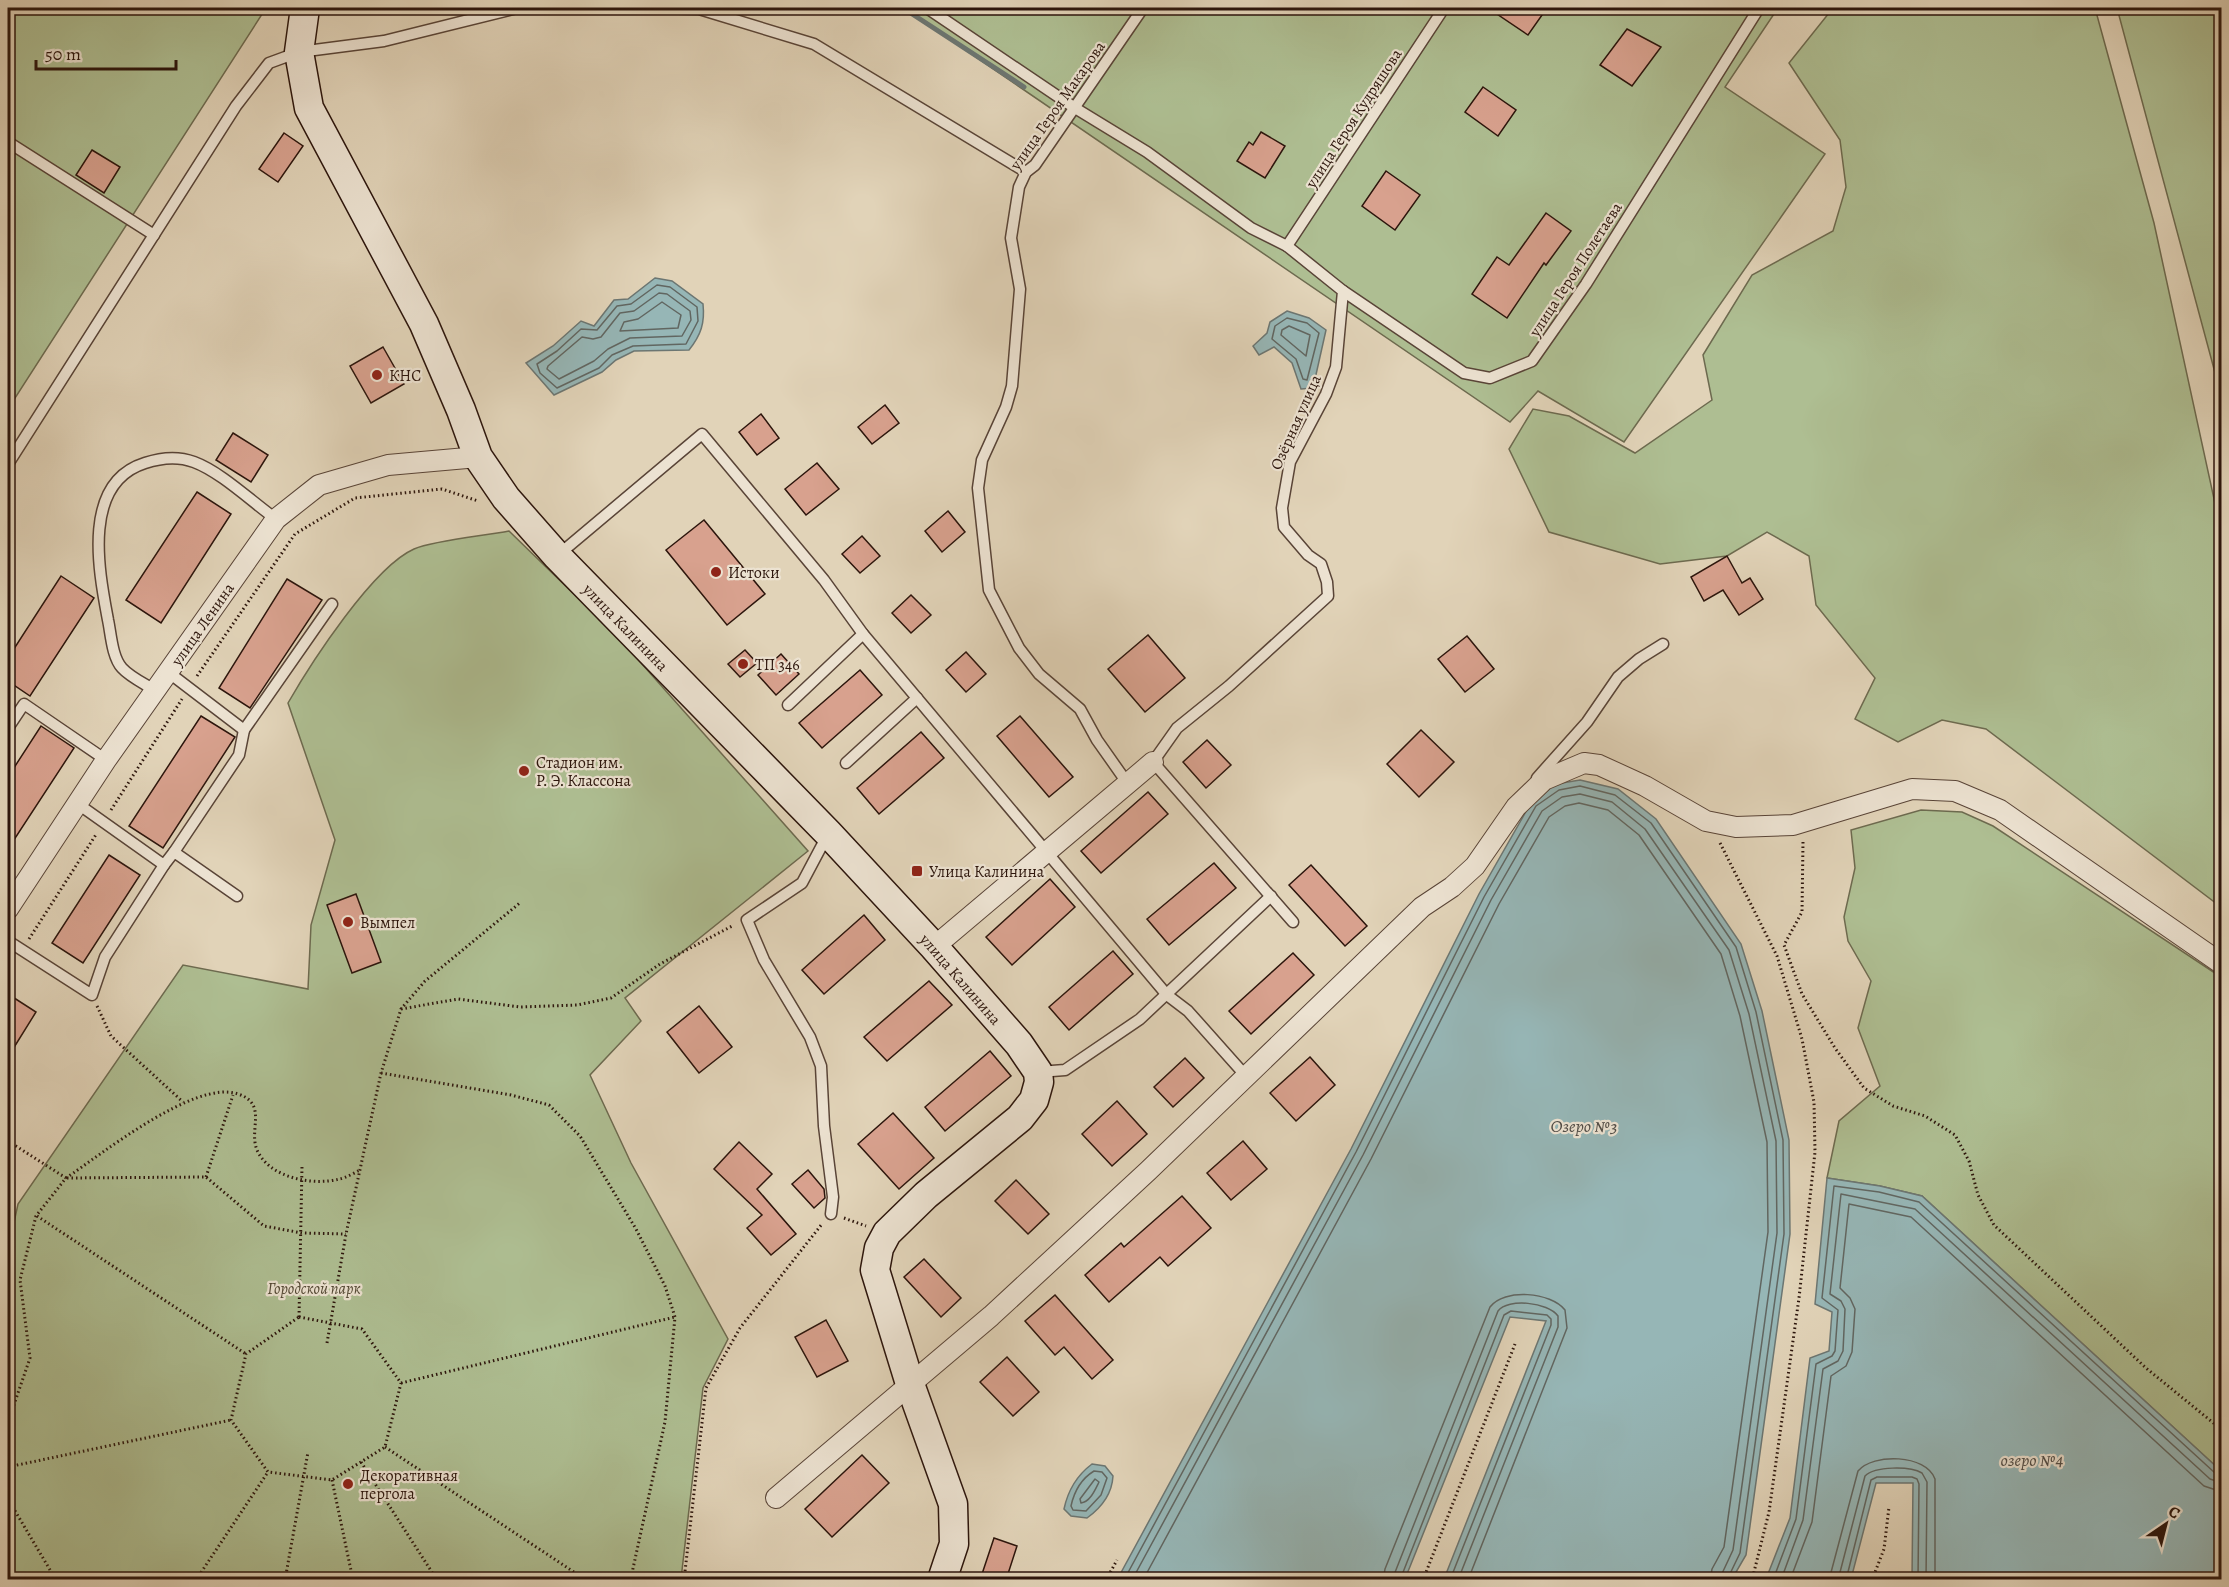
<svg xmlns="http://www.w3.org/2000/svg" width="2229" height="1587" viewBox="0 0 2229 1587" font-family="Alegreya,serif">
<rect width="100%" height="100%" fill="#e1d3b8"/>
<filter id="stains"><feTurbulence type="fractalNoise" baseFrequency=".00333" numOctaves="4"/><feColorMatrix values="0 0 0 0 .2 0 0 0 0 .09 0 0 0 0 .02 0 0 0 .5 -.17"/></filter>
<radialGradient id="worn" r=".72"><stop offset=".6" stop-color="#630" stop-opacity="0"/><stop offset="1" stop-color="#630" stop-opacity=".3"/></radialGradient>
<g fill="#aebe92" stroke="#6d6a4f" stroke-width="1.5">
<path d="M 8,8 L 266,8 L 8,409 Z"/>
<path d="M 904,8 L 1778,8 L 1725,87 L 1825,154 L 1624,442 L 1538,391 L 1510,422 Z"/>
<path d="M 1833,8 L 2095,8 L 2154,223 L 2221,531 L 2221,907 L 1986,729 L 1942,720 L 1898,742 L 1855,719 L 1875,678 L 1816,605 L 1809,556 L 1767,532 L 1727,556 L 1660,564 L 1549,532 L 1509,449 L 1533,409 L 1569,416 L 1635,453 L 1712,400 L 1703,355 L 1752,275 L 1833,231 L 1846,187 L 1840,140 L 1789,63 Z"/>
<path d="M 2117,8 L 2221,8 L 2221,395 Z"/>
<path d="M 509,531 L 618,637 L 808,851 L 625,998 L 641,1021 L 590,1075 L 631,1163 L 728,1339 L 703,1388 L 681,1579 L 8,1580 L 8,1250 L 18,1204 L 183,965 L 308,989 L 311,925 L 335,840 L 288,703 C 311,663 373,567 414,549 C 436,540 484,536 509,531 Z"/>
<path d="M 1921,810 L 1962,812 L 1993,826 L 2221,977 L 2221,1471 L 1922,1196 L 1880,1186 L 1827,1178 L 1839,1121 L 1880,1086 L 1858,1028 L 1871,981 L 1848,941 L 1844,917 L 1855,868 L 1851,830 Z"/>
</g>
<g fill="#96b6b6" stroke="#6c7672" stroke-width="1.5">
<path d="M 655,278 L 672,281 L 703,304 C 705,323 701,335 689,350 L 634,351 L 616,360 L 602,372 L 554,395 L 526,363 L 553,346 L 581,321 L 594,326 L 614,300 L 628,299 Z"/>
<path d="M 1287,311 L 1309,318 L 1326,330 L 1313,388 L 1301,389 L 1292,363 L 1274,347 L 1259,355 L 1253,346 L 1267,333 L 1270,322 Z"/>
<path d="M 1580,780 L 1618,789 L 1656,819 L 1741,944 L 1762,1011 L 1789,1140 L 1790,1234 L 1746,1555 L 1732,1579 L 1444,1579 L 1546,1321 L 1510,1317 L 1405,1579 L 1117,1580 L 1351,1149 L 1479,894 L 1532,801 L 1556,784 Z"/>
<path d="M 1827,1178 L 1880,1186 L 1922,1196 L 2221,1471 L 2221,1579 L 1912,1579 L 1913,1483 L 1876,1483 L 1851,1579 L 1766,1579 L 1790,1518 L 1810,1358 L 1829,1351 L 1832,1312 L 1815,1304 Z"/>
<path d="M 1092,1464 L 1105,1466 L 1113,1476 C 1112,1494 1101,1508 1087,1518 L 1071,1516 L 1064,1509 C 1068,1490 1076,1476 1092,1464 Z"/>
</g>
<g fill="none" stroke-linecap="round" stroke-linejoin="round">
<g stroke="#616661" stroke-width="1.5">
<path d="M 657,285 L 670,287 L 697,307 L 698,321 L 686,344 L 633,346 L 612,355 L 599,368 L 557,388 L 540,373 L 537,364 L 557,351 L 581,329 L 597,330 L 617,306 L 631,304 Z"/>
<path d="M 659,293 L 667,294 L 690,311 L 691,320 L 682,336 L 630,338 L 608,349 L 594,361 L 559,379 L 547,369 L 548,366 L 582,337 L 593,339 L 601,337 L 620,313 L 634,311 Z"/>
<path d="M 662,302 L 681,315 L 678,328 L 620,331 L 624,322 L 638,319 Z"/>
<path d="M 1287,318 L 1307,323 L 1319,333 L 1307,380 L 1303,379 L 1296,359 L 1272,339 L 1275,326 Z"/>
<path d="M 1289,326 L 1310,335 L 1306,356 L 1281,335 L 1282,330 Z"/>
<path d="M 1094,1471 L 1102,1472 L 1107,1478 L 1101,1495 L 1086,1511 L 1073,1510 L 1071,1506 C 1074,1492 1081,1479 1094,1471 Z"/>
<path d="M 1095,1479 L 1099,1482 C 1095,1490 1090,1502 1081,1503 L 1080,1499 Z"/>
<path d="M 1124,1580 L 1356,1152 L 1484,897 L 1536,806 L 1559,790 L 1580,786 L 1615,795 L 1651,823 L 1736,947 L 1756,1012 L 1783,1140 L 1784,1234 L 1740,1553 L 1727,1580"/>
<path d="M 1132,1580 L 1363,1155 L 1491,900 L 1542,811 L 1562,797 L 1580,794 L 1612,802 L 1645,829 L 1729,950 L 1749,1014 L 1776,1141 L 1777,1233 L 1733,1550 L 1719,1580"/>
<path d="M 1143,1580 L 1371,1159 L 1499,904 L 1549,817 L 1565,806 L 1579,803 L 1608,810 L 1639,835 L 1721,954 L 1740,1016 L 1767,1142 L 1768,1232 L 1724,1547 L 1712,1569 L 1710,1580"/>
<path d="M 1383,1580 L 1385,1569 L 1490,1307 C 1504,1288 1551,1292 1565,1310 L 1567,1328 L 1468,1580"/>
<path d="M 1392,1580 L 1498,1311 C 1508,1298 1548,1302 1558,1316 L 1558,1327 L 1458,1580"/>
<path d="M 1400,1580 L 1504,1315 L 1511,1311 L 1547,1315 L 1551,1319 L 1551,1325 L 1450,1580"/>
<path d="M 1773,1580 L 1796,1519 L 1816,1364 L 1832,1356 L 1835,1351 L 1838,1310 L 1822,1298 L 1834,1186 L 1879,1192 L 1919,1202 L 2215,1473 L 2222,1475"/>
<path d="M 1781,1580 L 1803,1520 L 1823,1369 L 1838,1361 L 1843,1351 L 1845,1309 L 1841,1301 L 1830,1294 L 1841,1194 L 1915,1209 L 2210,1479 L 2222,1483"/>
<path d="M 1790,1580 L 1812,1522 L 1831,1376 L 1846,1366 L 1852,1352 L 1855,1309 L 1850,1298 L 1840,1288 L 1849,1204 L 1911,1217 L 2204,1486 L 2222,1492"/>
<path d="M 1829,1580 L 1858,1471 C 1873,1453 1926,1454 1935,1479 L 1935,1580"/>
<path d="M 1838,1580 L 1865,1476 C 1875,1466 1910,1466 1922,1473 L 1927,1482 L 1926,1580"/>
<path d="M 1846,1580 L 1871,1480 L 1877,1477 L 1912,1477 L 1917,1479 L 1919,1484 L 1918,1580"/>
</g>
<path stroke="#6c7672" stroke-width="5" d="M 903,8 L 1024,87"/>
</g>
<g fill="#d8a18e" stroke="#2c150c" stroke-width="1.5">
<path d="M 1488,8 L 1547,8 L 1528,35 Z"/>
<path d="M 1627,29 L 1661,47 L 1632,86 L 1600,65 Z"/>
<path d="M 1483,87 L 1516,110 L 1498,136 L 1465,112 Z"/>
<path d="M 1261,132 L 1285,146 L 1265,178 L 1237,161 L 1249,142 L 1253,145 Z"/>
<path d="M 284,133 L 303,146 L 278,182 L 259,169 Z"/>
<path d="M 92,150 L 120,167 L 104,193 L 76,175 Z"/>
<path d="M 1386,171 L 1420,195 L 1395,230 L 1362,206 Z"/>
<path d="M 1546,213 L 1571,231 L 1546,265 L 1544,263 L 1507,318 L 1472,294 L 1497,257 L 1509,265 Z"/>
<path d="M 383,347 L 404,384 L 371,403 L 350,366 Z"/>
<path d="M 885,405 L 899,423 L 872,444 L 858,427 Z"/>
<path d="M 761,414 L 779,438 L 757,455 L 739,432 Z"/>
<path d="M 233,433 L 268,455 L 251,482 L 216,460 Z"/>
<path d="M 817,463 L 839,489 L 806,515 L 785,489 Z"/>
<path d="M 197,492 L 231,514 L 161,623 L 126,600 Z"/>
<path d="M 948,511 L 965,532 L 942,552 L 925,531 Z"/>
<path d="M 704,520 L 765,594 L 727,625 L 666,550 Z"/>
<path d="M 862,536 L 880,556 L 860,573 L 842,554 Z"/>
<path d="M 1727,556 L 1742,583 L 1750,578 L 1763,599 L 1739,615 L 1723,590 L 1704,601 L 1691,577 Z"/>
<path d="M 61,576 L 94,598 L 30,696 L 8,681 L 8,658 Z"/>
<path d="M 287,579 L 322,600 L 250,708 L 219,688 Z"/>
<path d="M 911,595 L 931,615 L 911,633 L 892,613 Z"/>
<path d="M 1148,635 L 1185,678 L 1145,712 L 1108,669 Z"/>
<path d="M 1467,636 L 1494,669 L 1465,692 L 1438,659 Z"/>
<path d="M 745,650 L 757,663 L 740,677 L 728,664 Z"/>
<path d="M 966,652 L 986,674 L 966,692 L 946,670 Z"/>
<path d="M 781,654 L 799,674 L 776,695 L 758,675 Z"/>
<path d="M 860,670 L 882,695 L 822,748 L 799,723 Z"/>
<path d="M 201,716 L 235,737 L 163,848 L 129,826 Z"/>
<path d="M 1020,716 L 1073,777 L 1049,797 L 997,736 Z"/>
<path d="M 41,726 L 74,748 L 8,849 L 8,777 Z"/>
<path d="M 1421,730 L 1454,762 L 1419,797 L 1387,764 Z"/>
<path d="M 921,732 L 944,758 L 879,814 L 857,788 Z"/>
<path d="M 1207,740 L 1231,765 L 1206,788 L 1183,762 Z"/>
<path d="M 1148,792 L 1168,814 L 1101,873 L 1081,851 Z"/>
<path d="M 109,855 L 140,875 L 83,963 L 52,943 Z"/>
<path d="M 1214,863 L 1236,888 L 1169,945 L 1147,919 Z"/>
<path d="M 1311,865 L 1367,926 L 1345,946 L 1289,885 Z"/>
<path d="M 1050,879 L 1075,907 L 1012,965 L 986,937 Z"/>
<path d="M 356,894 L 381,962 L 352,973 L 327,905 Z"/>
<path d="M 864,915 L 885,940 L 824,994 L 802,970 Z"/>
<path d="M 1113,951 L 1133,974 L 1069,1030 L 1049,1007 Z"/>
<path d="M 1293,953 L 1314,975 L 1251,1034 L 1229,1011 Z"/>
<path d="M 929,981 L 952,1005 L 887,1061 L 864,1037 Z"/>
<path d="M 8,994 L 36,1012 L 8,1057 Z"/>
<path d="M 699,1006 L 732,1047 L 699,1073 L 667,1032 Z"/>
<path d="M 990,1051 L 1011,1076 L 945,1131 L 925,1107 Z"/>
<path d="M 1310,1057 L 1335,1085 L 1296,1121 L 1270,1093 Z"/>
<path d="M 1185,1058 L 1204,1078 L 1173,1107 L 1154,1087 Z"/>
<path d="M 1117,1101 L 1147,1134 L 1112,1166 L 1082,1134 Z"/>
<path d="M 893,1113 L 934,1158 L 899,1189 L 858,1144 Z"/>
<path d="M 1243,1141 L 1267,1169 L 1231,1200 L 1207,1173 Z"/>
<path d="M 739,1142 L 772,1174 L 757,1189 L 796,1234 L 771,1255 L 747,1228 L 762,1215 L 714,1169 Z"/>
<path d="M 808,1170 L 824,1189 L 825,1198 L 814,1208 L 792,1184 Z"/>
<path d="M 1016,1180 L 1049,1214 L 1028,1234 L 995,1201 Z"/>
<path d="M 1182,1196 L 1211,1228 L 1168,1266 L 1160,1257 L 1109,1302 L 1085,1275 L 1121,1243 L 1124,1247 Z"/>
<path d="M 924,1259 L 961,1298 L 941,1317 L 904,1277 Z"/>
<path d="M 1055,1295 L 1113,1360 L 1092,1379 L 1064,1347 L 1055,1355 L 1025,1321 Z"/>
<path d="M 826,1320 L 848,1361 L 817,1377 L 795,1337 Z"/>
<path d="M 1007,1357 L 1039,1392 L 1013,1416 L 980,1382 Z"/>
<path d="M 862,1455 L 889,1483 L 832,1537 L 805,1509 Z"/>
<path d="M 994,1538 L 1017,1546 L 1006,1580 L 980,1580 Z"/>
</g>
<g fill="none" stroke-linecap="round" stroke-linejoin="round">
<g stroke="#594437" stroke-width="13">
<g id="lane">
<path d="M 657,8 L 699,9 L 814,44 L 1026,172"/>
<path d="M 927,8 L 1075,108 L 1147,152 L 1251,228 L 1287,246 L 1343,291 L 1336,367 L 1326,394 L 1290,462 L 1282,508 L 1284,527 L 1308,555 L 1321,564 L 1327,582 L 1328,596 L 1229,686 L 1177,728 L 1153,762 L 1293,922"/>
<path d="M 8,142 L 154,235"/>
<path d="M 1287,246 L 1444,8"/>
<path d="M 1343,291 L 1464,373 L 1490,378 L 1532,361 L 1586,284 L 1759,8"/>
<path d="M 8,464 L 236,106 L 269,63 L 299,52 L 384,41 L 517,8"/>
<path d="M 557,556 L 702,434 L 824,580 L 863,634 L 1167,995 L 1188,1011 L 1245,1075"/>
<path d="M 168,672 L 244,730 L 332,604"/>
<path d="M 156,691 C 145,684 130,677 122,668 C 112,657 111,634 108,620 C 99,572 81,483 145,463 C 160,458 178,456 194,462 C 221,472 252,502 276,519"/>
<path d="M 788,705 L 863,634"/>
<path d="M 8,728 L 24,704 L 106,760"/>
<path d="M 846,763 L 917,698"/>
<path d="M 1537,778 L 1587,722 L 1618,677 L 1639,659 L 1663,644"/>
<path d="M 1128,784 L 1097,740 L 1080,709 L 1039,674 L 1019,648 L 989,590 L 978,488 L 982,460 L 1006,407 L 1012,386 L 1020,289 L 1011,238 L 1019,187 L 1026,172 L 1035,165 L 1143,8"/>
<path d="M 78,804 L 164,865 L 174,852 L 237,896"/>
<path d="M 828,834 L 802,883 L 747,920 L 764,960 L 810,1037 L 821,1066 L 824,1126 L 833,1197 L 831,1214"/>
<path d="M 174,852 L 239,755 L 244,730"/>
<path d="M 8,941 L 92,995 L 105,957 L 164,865"/>
<path d="M 1039,1072 L 1065,1070 L 1140,1019 L 1271,896"/>
</g>
</g>
<g stroke="#594437" stroke-width="22">
<g id="street">
<path d="M 8,909 L 106,760 L 276,519 L 319,485 L 388,465 L 478,457"/>
<path d="M 934,947 L 1153,762"/>
<path d="M 776,1498 L 991,1316 L 1148,1171 L 1422,907 L 1452,887 L 1475,866 L 1516,807 L 1544,780 L 1584,763 L 1599,765 L 1645,786 L 1706,821 L 1736,827 L 1793,825 L 1912,789 L 1955,791 L 2000,810 L 2222,964"/>
</g>
</g>
<g stroke="#2c150c" stroke-width="31">
<path id="secondary" d="M 305,8 L 299,52 L 309,108 L 424,324 L 461,410 L 478,457 L 506,498 L 557,556 L 828,833 L 934,947 L 1019,1044 L 1038,1072 L 1039,1082 L 1034,1100 L 1020,1118 L 926,1195 L 887,1233 L 879,1248 L 875,1270 L 910,1384 L 953,1504 L 954,1544 L 942,1580"/>
</g>
<g stroke="#2c150c" stroke-width="3" stroke-dasharray="1.5 3" stroke-linecap="butt">
<path d="M 197,676 L 295,534 L 355,498 L 442,489 L 478,501"/>
<path d="M 111,810 L 182,699"/>
<path d="M 1803,842 L 1802,912 L 1784,945 L 1802,994 L 1835,1048 L 1864,1088 L 1893,1106 L 1925,1116 L 1955,1135 L 1969,1161 L 1978,1195 L 1994,1225 L 2146,1368 L 2222,1430"/>
<path d="M 1720,843 L 1777,956 L 1802,1039 L 1814,1102 L 1815,1152 L 1799,1298 L 1769,1512 L 1752,1580"/>
<path d="M 29,939 L 97,833"/>
<path d="M 8,973 L 14,963"/>
<path d="M 97,1006 L 111,1036 L 183,1102"/>
<path d="M 401,1009 L 458,999 L 520,1007 L 577,1005 L 611,998 L 660,964 L 734,925"/>
<path d="M 381,1073 L 511,1095 L 549,1105 L 580,1136 L 636,1229 L 665,1286 L 675,1317 L 665,1422 L 632,1573 L 628,1580"/>
<path d="M 8,1141 L 66,1178 L 36,1216 L 20,1280 L 30,1358 L 8,1422"/>
<path d="M 206,1177 L 233,1095"/>
<path d="M 66,1178 C 102,1154 195,1079 238,1094 C 269,1104 247,1131 258,1152 C 271,1178 313,1186 339,1179 C 346,1178 354,1173 360,1170"/>
<path d="M 67,1178 L 206,1177 L 264,1226 L 302,1233 L 346,1234"/>
<path d="M 37,1216 L 246,1354"/>
<path d="M 844,1218 L 866,1226"/>
<path d="M 299,1317 L 362,1329 L 401,1383 L 385,1447 L 332,1480 L 268,1472 L 231,1420 L 246,1354 Z"/>
<path d="M 299,1317 L 302,1166"/>
<path d="M 327,1343 L 346,1234 L 381,1073 L 401,1009 L 425,981 L 521,902"/>
<path d="M 401,1383 L 675,1317"/>
<path d="M 385,1447 L 586,1580"/>
<path d="M 361,1462 L 437,1580"/>
<path d="M 8,1467 L 231,1420"/>
<path d="M 332,1480 L 353,1580"/>
<path d="M 8,1499 L 56,1580"/>
<path d="M 196,1580 L 268,1472"/>
<path d="M 285,1580 L 308,1452"/>
<path d="M 684,1580 L 706,1388 L 740,1328 L 822,1224"/>
<path d="M 1106,1580 L 1117,1560"/>
<path d="M 1423,1580 L 1515,1344"/>
<path d="M 1872,1580 L 1884,1549 L 1889,1507"/>
</g>
<use href="#lane" stroke="#ece2d1" stroke-width="10"/>
<use href="#street" stroke="#ece2d1" stroke-width="20"/>
<use href="#secondary" stroke="#ece2d1" stroke-width="28"/>
</g>
<g fill="#8f2418" stroke="#ece2d1" stroke-width="2">
<circle cx="377" cy="375" r="6"/>
<circle cx="716" cy="572" r="6"/>
<circle cx="743" cy="664" r="6"/>
<circle cx="524" cy="771" r="6"/>
<rect x="911" y="865" width="12" height="12" rx="3"/>
<circle cx="348" cy="922" r="6"/>
<circle cx="348" cy="1484" r="6"/>
</g>
<g text-anchor="middle" stroke-width="4.5" stroke-linejoin="round" paint-order="stroke">
<g font-size="16" fill="#2c150c" stroke="#ece2d1">
<text transform="translate(1057 105) rotate(-55)" y="6">улица Героя Макарова</text>
<text transform="translate(1353 118) rotate(-57)" y="6">улица Героя Кудряшова</text>
<text transform="translate(1575 269) rotate(-57)" y="6">улица Героя Полетаева</text>
<text transform="translate(1295 422) rotate(-66)" y="6">Озёрная улица</text>
<text transform="translate(202 624) rotate(-55)" y="6">улица Ленина</text>
<text transform="translate(626 627) rotate(46)" y="6">улица Калинина</text>
<text transform="translate(961 979) rotate(49)" y="6">улица Калинина</text>
</g>
<g font-size="16" fill="#2c150c" stroke="#ece2d1" text-anchor="start">
<text x="389" y="381">КНС</text>
<text x="728" y="578">Истоки</text>
<text x="755" y="670">ТП 346</text>
<text x="536" y="768">Стадион им.<tspan x="536" dy="18">Р. Э. Классона</tspan></text>
<text x="929" y="877">Улица Калинина</text>
<text x="360" y="928">Вымпел</text>
<text x="360" y="1481">Декоративная<tspan x="360" dy="18">пергола</tspan></text>
</g>
<g font-size="16" font-style="italic" fill="#534834" stroke="#ece2d1">
<text x="314" y="1294">Городской парк</text>
</g>
<g font-size="18" font-style="italic" fill="#514d48" stroke="#ece2d1">
<text x="1584" y="1132">Озеро №3</text>
<text x="2032" y="1466">озеро №4</text>
</g>
</g>
<rect width="2229" height="1587" fill="none" stroke="#e1d3b8" stroke-width="30"/>
<rect x="9" y="9" width="2211" height="1569" fill="none" stroke="#2c150c" stroke-width="3"/>
<rect x="15" y="15" width="2199" height="1557" fill="none" stroke="#2c150c" stroke-width="1.5"/>
<g transform="translate(2166 1524) rotate(35)" stroke="#ece2d1" stroke-width="4.5" paint-order="stroke">
<path d="M0-4.5L10 22L0 15L-10 22Z" fill="#2c150c"/>
<text y="-9" font-size="16" font-weight="bold" text-anchor="middle" fill="#2c150c">С</text>
</g>
<path d="M36 60v9h140v-9" fill="none" stroke="#2c150c" stroke-width="3"/>
<text x="45" y="60" font-size="18" fill="#2c150c" stroke="#ece2d1" stroke-width="4.5" paint-order="stroke">50 m</text>
<rect width="100%" height="100%" filter="url(#stains)"/>
<rect width="100%" height="100%" fill="url(#worn)"/>
</svg>
